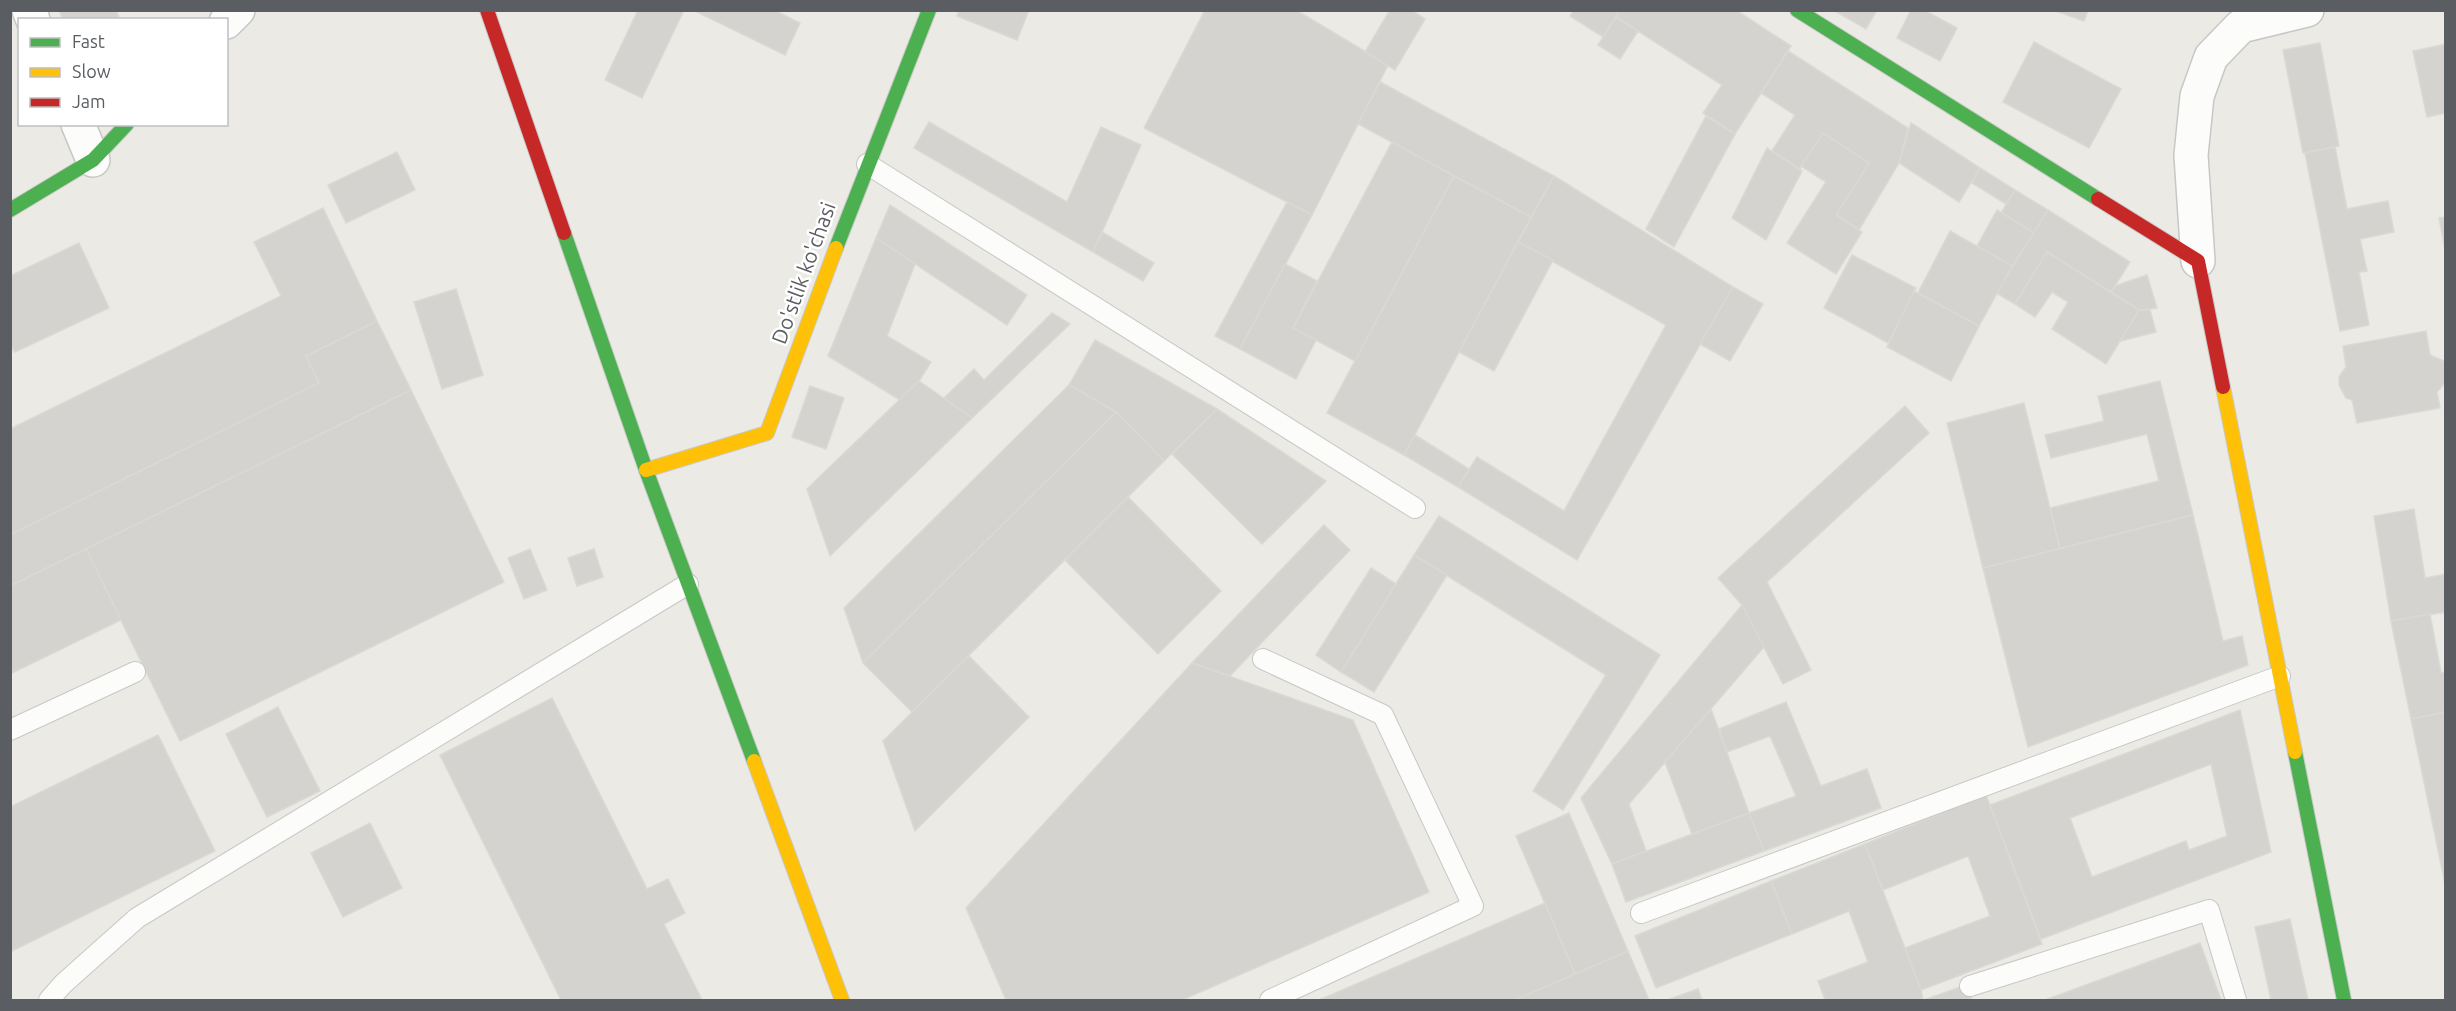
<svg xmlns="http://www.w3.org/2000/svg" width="2456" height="1011" viewBox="0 0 2456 1011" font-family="Ubuntu,sans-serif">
<rect width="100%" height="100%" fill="#ebeae4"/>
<g fill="#d4d3cf" stroke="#dad9d4" stroke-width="1.5" fill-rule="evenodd">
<path d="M 59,10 L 116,10 L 120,20 L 63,20 Z"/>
<path d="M 638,10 L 684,10 L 642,98 L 605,80 Z"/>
<path d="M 693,10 L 774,10 L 800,23 L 785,55 Z"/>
<path d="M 1029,10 L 1017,40 L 957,16 L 959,10 Z"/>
<path d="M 1205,10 L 1296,10 L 1388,65 L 1312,215 L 1144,128 Z"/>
<path d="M 1390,10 L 1411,10 L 1425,19 L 1395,70 L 1365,52 Z"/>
<path d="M 1574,10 L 1620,10 L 1603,37 L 1570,16 Z"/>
<path d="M 1620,10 L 1736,10 L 1791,46 L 1735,134 L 1703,113 L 1722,85 L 1616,17 Z"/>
<path d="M 1833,10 L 1877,10 L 1866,29 Z"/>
<path d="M 1911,10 L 1924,10 L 1957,28 L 1940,61 L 1897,38 Z"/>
<path d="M 2053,10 L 2088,10 L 2084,21 Z"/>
<path d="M 1616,17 L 1638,31 L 1620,59 L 1598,45 Z"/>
<path d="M 2034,42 L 2121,89 L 2089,148 L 2003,102 Z"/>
<path d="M 2320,43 L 2339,146 L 2303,153 L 2283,50 Z"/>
<path d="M 2446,44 L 2446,113 L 2427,117 L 2413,51 Z"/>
<path d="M 1788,51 L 1908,128 L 1899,163 L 1859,230 L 1836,215 L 1869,163 L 1823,133 L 1800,169 L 1772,151 L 1795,115 L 1761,93 Z"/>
<path d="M 1380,82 L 1554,176 L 1531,217 L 1358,124 Z"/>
<path d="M 1706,116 L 1735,134 L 1674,247 L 1646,229 Z"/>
<path d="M 929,122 L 1067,202 L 1101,127 L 1141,145 L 1093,252 L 914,148 Z"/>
<path d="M 1911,123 L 1980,168 L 1959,202 L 1899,163 Z"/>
<path d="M 1823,133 L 1869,163 L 1836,215 L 1862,232 L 1836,274 L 1787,243 L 1826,182 L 1801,166 Z"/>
<path d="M 1392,142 L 1454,176 L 1355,361 L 1293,328 Z"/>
<path d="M 2335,147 L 2347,209 L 2388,201 L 2394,232 L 2360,239 L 2367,271 L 2359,272 L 2369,325 L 2340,331 L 2305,153 Z"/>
<path d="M 1767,148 L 1802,171 L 1766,240 L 1732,218 Z"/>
<path d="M 397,152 L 415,190 L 346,223 L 328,185 Z"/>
<path d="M 1980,168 L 2015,190 L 2006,204 L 1972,183 Z"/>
<path d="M 1454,176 L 1531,217 L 1404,455 L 1327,413 Z"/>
<path d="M 1554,176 L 1733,287 L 1577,560 L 1458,487 L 1477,457 L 1564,511 L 1666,325 L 1518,242 Z"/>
<path d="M 2015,190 L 2048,210 L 2034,233 L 2001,213 Z"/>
<path d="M 1287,202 L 1312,215 L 1240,349 L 1215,336 Z"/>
<path d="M 890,205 L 1027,295 L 1007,325 L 876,238 Z"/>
<path d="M 323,208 L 377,321 L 306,356 L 319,383 L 10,535 L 10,429 L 281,296 L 254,242 Z"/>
<path d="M 1997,210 L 2034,233 L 2012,266 L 1977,246 Z"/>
<path d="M 2048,210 L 2130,262 L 2111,292 L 2047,252 L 2015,304 L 1996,293 Z"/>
<path d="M 2446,217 L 2446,255 L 2439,218 Z"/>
<path d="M 1950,231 L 2012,266 L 1979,326 L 1918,293 Z"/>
<path d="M 1102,232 L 1154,263 L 1143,281 L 1093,252 Z"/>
<path d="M 876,238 L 915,264 L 887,336 L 931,362 L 919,381 L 900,400 L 828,356 Z"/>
<path d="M 1518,242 L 1553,260 L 1494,371 L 1459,352 Z"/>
<path d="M 79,243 L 109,308 L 15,352 L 10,345 L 10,276 Z"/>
<path d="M 2047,252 L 2139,310 L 2106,364 L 2052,329 L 2068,302 L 2052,292 L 2035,317 L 2015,304 Z"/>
<path d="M 1852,255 L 1916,288 L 1888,343 L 1824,308 Z"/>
<path d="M 1285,264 L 1317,281 L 1293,328 L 1316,340 L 1296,379 L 1240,349 Z"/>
<path d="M 2147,275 L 2157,308 L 2139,310 L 2111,292 L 2115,286 Z"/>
<path d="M 1733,287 L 1763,304 L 1730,361 L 1700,344 Z"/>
<path d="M 456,289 L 483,375 L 442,389 L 414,302 Z"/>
<path d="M 1914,291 L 1979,326 L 1951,381 L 1887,347 Z"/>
<path d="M 2139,310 L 2150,310 L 2156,332 L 2120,341 Z"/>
<path d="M 1052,313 L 1070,324 L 972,418 L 944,398 L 974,369 L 984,380 Z"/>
<path d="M 377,321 L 411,390 L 10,586 L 10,535 L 319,383 L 306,356 Z"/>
<path d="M 2426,331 L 2430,355 L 2444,361 L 2446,365 L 2446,382 L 2437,392 L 2440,408 L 2357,423 L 2352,400 L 2346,398 L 2339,385 L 2339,377 L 2346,367 L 2343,346 Z"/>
<path d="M 1095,340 L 1217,409 L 1164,461 L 1116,412 L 1069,385 Z"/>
<path d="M 919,381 L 972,418 L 830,556 L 807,489 Z"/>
<path d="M 2160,381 L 2193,515 L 2060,549 L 2050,508 L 2159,481 L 2147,434 L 2051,458 L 2045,435 L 2104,421 L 2098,396 Z"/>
<path d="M 1069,385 L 1116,412 L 863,663 L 844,608 Z"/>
<path d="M 810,386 L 844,398 L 826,449 L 792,437 Z"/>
<path d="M 411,390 L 504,582 L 180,741 L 86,549 Z"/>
<path d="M 2024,403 L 2060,549 L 1983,568 L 1947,423 Z"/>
<path d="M 1905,406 L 1929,433 L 1767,582 L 1811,670 L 1783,684 L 1742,605 L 1718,578 Z"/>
<path d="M 1217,409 L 1326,481 L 1262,544 L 1172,454 Z"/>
<path d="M 1116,412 L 1164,461 L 912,712 L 863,663 Z"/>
<path d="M 1415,435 L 1469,469 L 1458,487 L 1404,455 Z"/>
<path d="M 1128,497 L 1221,591 L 1158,654 L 1065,560 Z"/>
<path d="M 2414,509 L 2425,578 L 2446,574 L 2446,612 L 2391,621 L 2374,516 Z"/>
<path d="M 2193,515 L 2223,641 L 2242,636 L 2248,665 L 2028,747 L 1983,568 Z"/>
<path d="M 1439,516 L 1660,655 L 1563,810 L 1533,791 L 1606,675 L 1414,555 Z"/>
<path d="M 1324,525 L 1350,550 L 1230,676 L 1192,663 Z"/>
<path d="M 86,549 L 121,620 L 10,674 L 10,586 Z"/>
<path d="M 530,549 L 547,590 L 524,599 L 508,558 Z"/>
<path d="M 594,549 L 603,577 L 577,586 L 568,558 Z"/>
<path d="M 1414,555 L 1447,575 L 1374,692 L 1341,672 Z"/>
<path d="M 1371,568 L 1396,584 L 1341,672 L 1316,655 Z"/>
<path d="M 1742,605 L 1764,647 L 1629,804 L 1646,851 L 1612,864 L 1581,798 Z"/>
<path d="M 2430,614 L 2441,673 L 2446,672 L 2446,712 L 2411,719 L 2391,621 Z"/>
<path d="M 969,656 L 1029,717 L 915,831 L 883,741 Z"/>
<path d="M 1192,663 L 1353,720 L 1429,892 L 1182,1000 L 1006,1000 L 966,908 Z"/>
<path d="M 552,698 L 647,889 L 668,879 L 685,913 L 664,924 L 702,1000 L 561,1000 L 440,755 Z"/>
<path d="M 1786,702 L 1821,786 L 1867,769 L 1881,808 L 1764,851 L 1749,813 L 1796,796 L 1770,736 L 1727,752 L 1719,729 Z"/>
<path d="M 278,707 L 320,791 L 267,817 L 226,734 Z"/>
<path d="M 1711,709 L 1749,813 L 1692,834 L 1665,762 Z"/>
<path d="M 2240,710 L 2271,852 L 2041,939 L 1990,805 ZM 2211,764 L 2227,836 L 2189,850 L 2186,841 L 2092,877 L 2070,818 Z"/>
<path d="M 2446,712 L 2446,889 L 2411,719 Z"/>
<path d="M 158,735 L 215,851 L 12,951 L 10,947 L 10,807 Z"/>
<path d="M 1986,795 L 2042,944 L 1921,990 L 1905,948 L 1990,916 L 1968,856 L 1883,890 L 1865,844 Z"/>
<path d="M 1569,813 L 1628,951 L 1575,974 L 1516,836 Z"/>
<path d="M 1749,813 L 1764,851 L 1626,902 L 1612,864 Z"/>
<path d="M 370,823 L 402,888 L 343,917 L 311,853 Z"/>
<path d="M 1865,844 L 1921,990 L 1923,1000 L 1825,1000 L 1818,981 L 1868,962 L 1849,911 L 1792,934 L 1771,881 Z"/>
<path d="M 1771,881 L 1792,934 L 1656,988 L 1635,936 Z"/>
<path d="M 1545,903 L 1575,974 L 1515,1000 L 1319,1000 Z"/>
<path d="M 2290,919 L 2308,1000 L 2271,1000 L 2255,927 Z"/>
<path d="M 2200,943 L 2221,1000 L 2045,1000 Z"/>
<path d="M 1628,951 L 1649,1000 L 1515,1000 L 1575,974 Z"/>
<path d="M 1966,985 L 1972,1000 L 1923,1000 L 1924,1000 Z"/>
<path d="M 1698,989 L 1702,1000 L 1667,1000 Z"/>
</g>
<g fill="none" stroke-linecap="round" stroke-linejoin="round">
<g stroke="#c7c8c6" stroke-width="22">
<g id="lane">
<path d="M 867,164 L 1415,508"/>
<path d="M 1263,659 L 1383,715 L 1473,906 L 1270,1000"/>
<path d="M 10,730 L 135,672"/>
<path d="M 1641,913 L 2280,676"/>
<path d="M 1970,986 L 2209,910 L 2236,1000"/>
<path d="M 49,1000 L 63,984 L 137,918 L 688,584"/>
</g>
</g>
<g stroke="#c7c8c6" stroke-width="36">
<g id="street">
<path d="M 29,10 L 33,20"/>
<path d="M 226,22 L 238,10"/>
<path d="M 78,124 L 93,160"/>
<path d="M 2198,261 L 2191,155 L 2197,96 L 2211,57 L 2241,26 L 2307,10"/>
</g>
</g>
<g stroke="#c8c9c8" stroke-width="16">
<g id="fast">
<path d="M 1797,10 L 2098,199"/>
<path d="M 10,210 L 93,160 L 127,124"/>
<path d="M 564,233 L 646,470 L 754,761"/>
<path d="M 836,248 L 929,10"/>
<path d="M 2295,752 L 2344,1000"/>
</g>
</g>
<g stroke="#c8c9c8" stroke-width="16">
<g id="slow">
<path d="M 2223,387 L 2295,752"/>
<path d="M 646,470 L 767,433 L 836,248"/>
<path d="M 754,761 L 842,1000"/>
</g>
</g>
<g stroke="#c8c9c8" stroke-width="16">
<g id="jam">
<path d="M 487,10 L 564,233"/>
<path d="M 2098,199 L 2198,261 L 2223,387"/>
</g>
</g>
<use href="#lane" stroke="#fcfcfb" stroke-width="20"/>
<use href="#street" stroke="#fcfcfb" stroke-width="33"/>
<use href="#fast" stroke="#4caf50" stroke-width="14"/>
<use href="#slow" stroke="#ffc107" stroke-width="14"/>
<use href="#jam" stroke="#c62828" stroke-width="14"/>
</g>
<g text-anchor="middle" stroke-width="5" stroke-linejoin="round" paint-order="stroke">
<g font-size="21" fill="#5a5e63" stroke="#fff">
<text transform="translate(804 273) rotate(-70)" y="7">Do'stlik ko'chasi</text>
</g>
</g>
<rect width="2456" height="1011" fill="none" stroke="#5a5e63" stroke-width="24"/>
<rect x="18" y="18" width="210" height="108" fill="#ffffff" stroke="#bdbfc1" stroke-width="1.5"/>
<rect x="30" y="38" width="30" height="9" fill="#4caf50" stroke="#bdbfc1" stroke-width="1.5"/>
<text x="72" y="48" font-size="18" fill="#5a5e63">Fast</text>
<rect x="30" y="68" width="30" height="9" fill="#ffc107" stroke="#bdbfc1" stroke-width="1.5"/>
<text x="72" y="78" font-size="18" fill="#5a5e63">Slow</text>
<rect x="30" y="98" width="30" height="9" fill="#c62828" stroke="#bdbfc1" stroke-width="1.5"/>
<text x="72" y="108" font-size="18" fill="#5a5e63">Jam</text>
</svg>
